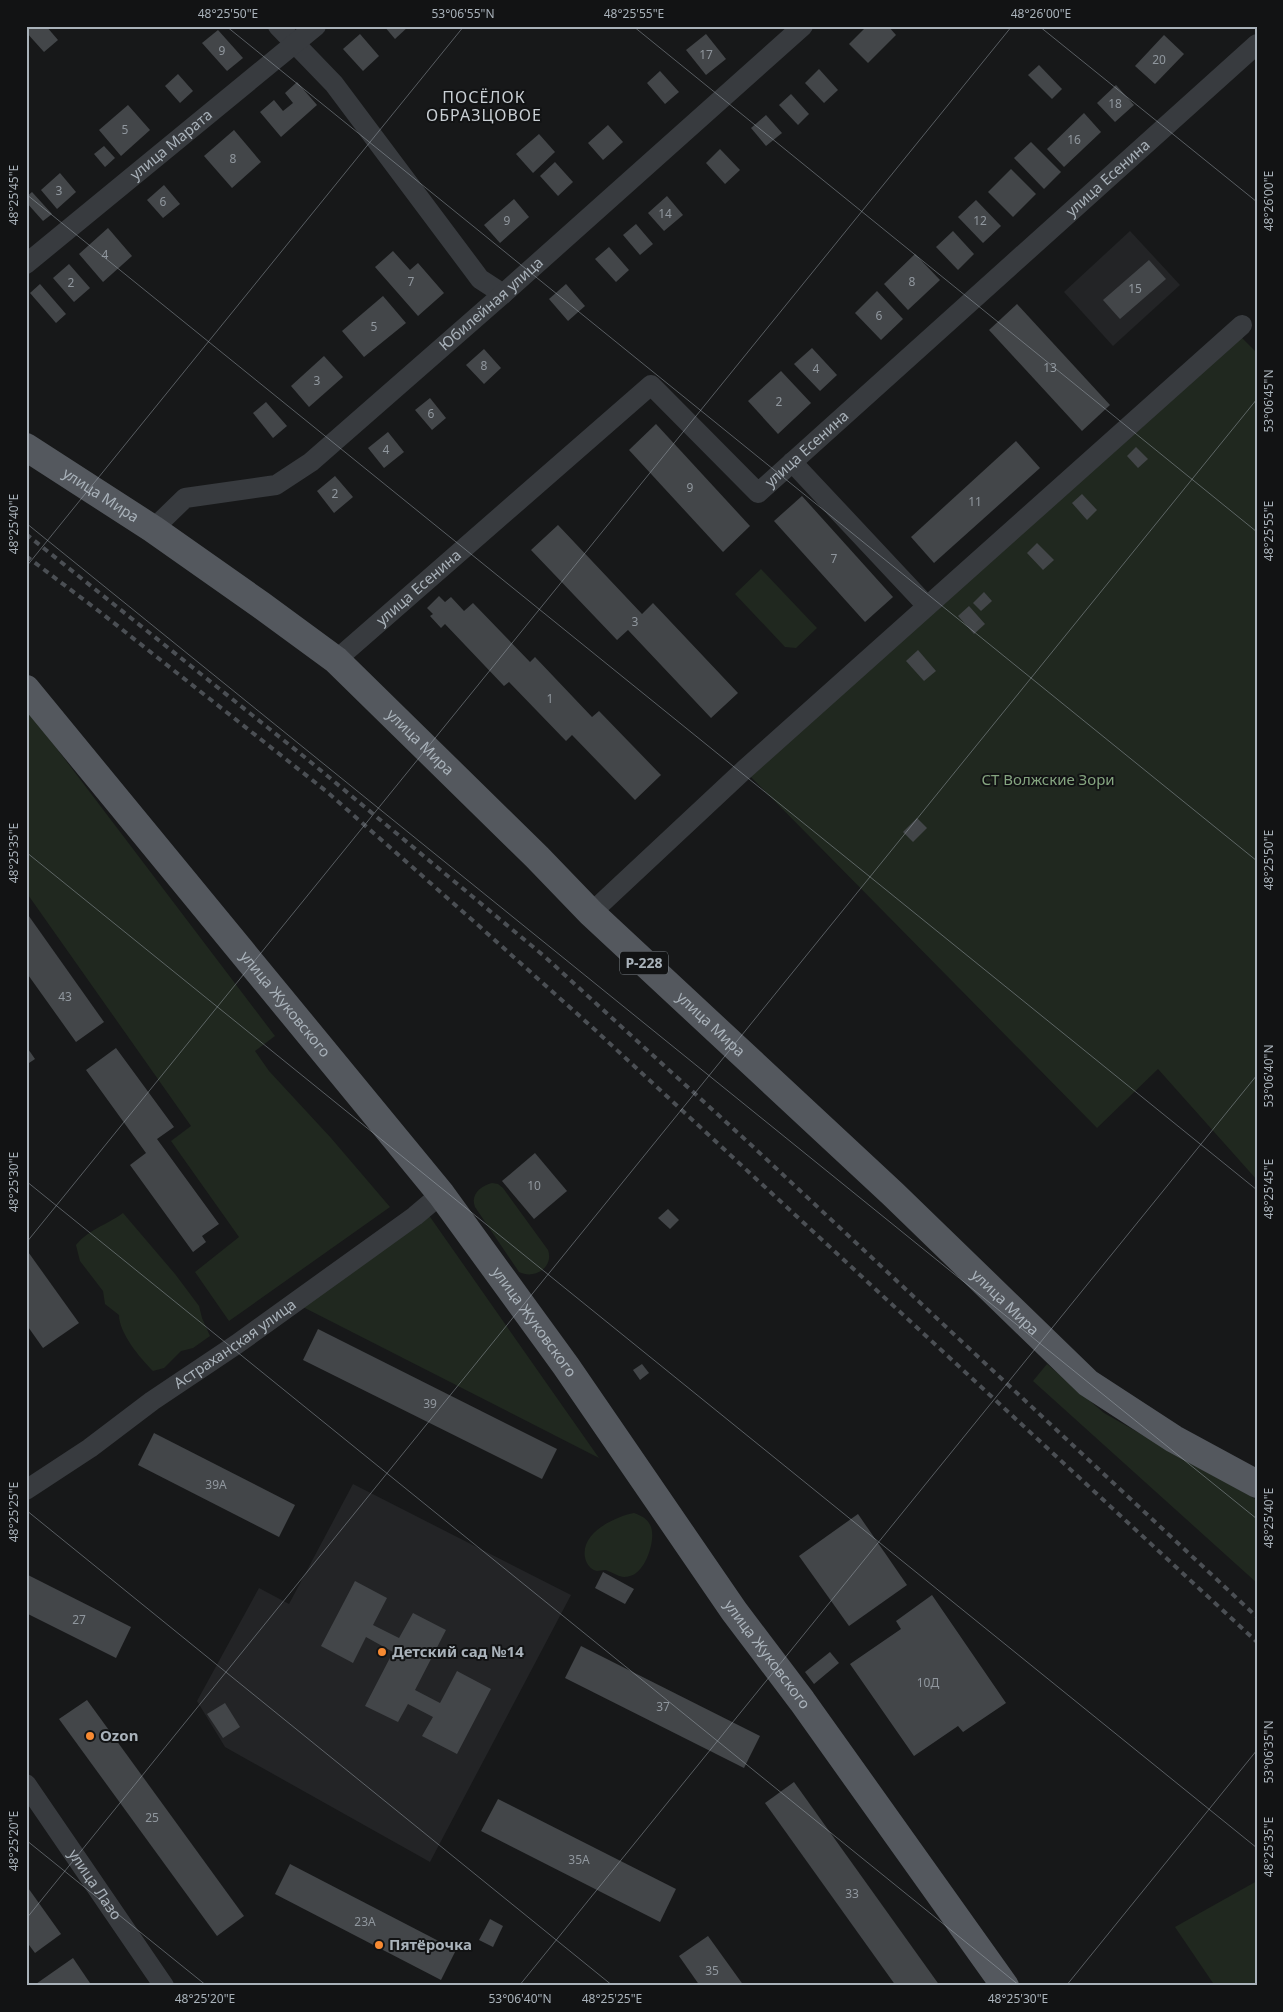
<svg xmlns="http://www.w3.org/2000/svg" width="1283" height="2012" viewBox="0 0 1283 2012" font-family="'Noto Sans',sans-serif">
<rect width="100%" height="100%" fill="#171819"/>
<g fill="#232426">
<path d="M 1130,231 L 1180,285 L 1113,346 L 1064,292 Z"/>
<path d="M 353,1484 L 571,1595 L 430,1862 L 225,1747 L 197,1701 L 259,1588 L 289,1604 Z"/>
</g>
<g fill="#20281f">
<path d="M 1236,332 L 1257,353 L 1257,1180 L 1158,1069 L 1097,1128 L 744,770 Z"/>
<path d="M 761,569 L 817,628 L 796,648 L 785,647 L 735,594 Z"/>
<path d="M 26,708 L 275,1036 L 255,1051 L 269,1071 L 331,1138 L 390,1207 L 229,1321 L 195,1272 L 239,1237 L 171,1141 L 191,1126 L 26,892 Z"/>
<path d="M 492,1183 L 498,1184 L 503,1188 L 548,1250 C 554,1267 535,1280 519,1272 L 475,1207 C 470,1194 481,1186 492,1183 Z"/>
<path d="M 123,1213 L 175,1274 L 199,1306 L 202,1318 L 210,1336 L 193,1348 L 181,1351 L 164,1368 L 153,1371 C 140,1358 119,1333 119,1315 L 105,1304 L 103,1291 L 80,1261 L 76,1245 C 89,1229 107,1225 123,1213 Z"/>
<path d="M 428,1214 L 599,1458 L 299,1305 Z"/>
<path d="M 1047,1364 L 1104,1413 L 1257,1500 L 1257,1583 L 1033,1381 Z"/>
<path d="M 634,1513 C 642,1516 648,1519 651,1527 C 656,1541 645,1573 630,1576 C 620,1579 617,1574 608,1571 C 605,1569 601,1571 597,1571 C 592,1570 588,1566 586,1561 C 577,1535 613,1517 634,1513 Z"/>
<path d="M 1257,1881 L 1257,1986 L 1215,1986 L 1175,1927 Z"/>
</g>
<g fill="#434649">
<path d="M 26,26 L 46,26 L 58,40 L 44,52 L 26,32 Z"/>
<path d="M 384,26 L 409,26 L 395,39 Z"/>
<path d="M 867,26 L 888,26 L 896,35 L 868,63 L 849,44 Z"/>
<path d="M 218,30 L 243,58 L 227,71 L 202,43 Z"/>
<path d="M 360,34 L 379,56 L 363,71 L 343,49 Z"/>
<path d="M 706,34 L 726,59 L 706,75 L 686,50 Z"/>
<path d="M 1164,35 L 1184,54 L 1155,84 L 1135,66 Z"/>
<path d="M 1039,65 L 1062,89 L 1052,99 L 1028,75 Z"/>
<path d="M 819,69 L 838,90 L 824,103 L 805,83 Z"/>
<path d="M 660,71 L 679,92 L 665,104 L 647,83 Z"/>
<path d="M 178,74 L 193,91 L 180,103 L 165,86 Z"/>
<path d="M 297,82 L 317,105 L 281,137 L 260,112 L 274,100 L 283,111 L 293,103 L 285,93 Z"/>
<path d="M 1116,85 L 1134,105 L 1115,122 L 1097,103 Z"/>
<path d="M 791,94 L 809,114 L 798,125 L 779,105 Z"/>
<path d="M 128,105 L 150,130 L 121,156 L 99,130 Z"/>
<path d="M 1084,113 L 1101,132 L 1064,167 L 1047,149 Z"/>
<path d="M 766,115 L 782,133 L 766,146 L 751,128 Z"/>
<path d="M 608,125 L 623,142 L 603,160 L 588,143 Z"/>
<path d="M 234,130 L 261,162 L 232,188 L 204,156 Z"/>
<path d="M 539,134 L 555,152 L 533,173 L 516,154 Z"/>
<path d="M 1031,142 L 1061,172 L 1044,189 L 1014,158 Z"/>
<path d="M 104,146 L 115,158 L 105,167 L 94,154 Z"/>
<path d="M 720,149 L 740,170 L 725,184 L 706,163 Z"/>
<path d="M 555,162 L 573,182 L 558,196 L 540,176 Z"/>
<path d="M 1011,169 L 1036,194 L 1013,217 L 988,192 Z"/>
<path d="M 60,173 L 76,192 L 57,209 L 41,190 Z"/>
<path d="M 164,185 L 180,204 L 163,218 L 147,200 Z"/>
<path d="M 32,192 L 52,214 L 43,221 L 26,202 L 26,197 Z"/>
<path d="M 667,196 L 683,215 L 664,231 L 648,213 Z"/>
<path d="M 514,199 L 529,217 L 500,243 L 484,225 Z"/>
<path d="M 976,200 L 1001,226 L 983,243 L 958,217 Z"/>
<path d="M 636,224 L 653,244 L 640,255 L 623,235 Z"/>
<path d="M 108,228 L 132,256 L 103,282 L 79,254 Z"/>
<path d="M 953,231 L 974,254 L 958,270 L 936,247 Z"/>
<path d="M 609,247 L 629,270 L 616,282 L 595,259 Z"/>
<path d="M 393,251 L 410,270 L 418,263 L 444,293 L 418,316 L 375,267 Z"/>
<path d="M 915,254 L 940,280 L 908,310 L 884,284 Z"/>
<path d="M 1149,260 L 1166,279 L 1120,319 L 1103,300 Z"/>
<path d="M 69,264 L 90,288 L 74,302 L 53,278 Z"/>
<path d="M 40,284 L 66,314 L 56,323 L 30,293 Z"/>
<path d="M 566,284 L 585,306 L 568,321 L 549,299 Z"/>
<path d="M 877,291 L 903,319 L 881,340 L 855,313 Z"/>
<path d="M 383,296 L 406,323 L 364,357 L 342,331 Z"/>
<path d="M 1017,304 L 1110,405 L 1082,431 L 989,330 Z"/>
<path d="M 812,348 L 837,375 L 820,391 L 794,364 Z"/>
<path d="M 484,349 L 501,368 L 484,384 L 466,365 Z"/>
<path d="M 324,356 L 343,377 L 309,407 L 291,386 Z"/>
<path d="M 781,371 L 811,403 L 778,434 L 748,401 Z"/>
<path d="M 430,398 L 446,418 L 432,430 L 415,410 Z"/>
<path d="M 266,402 L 287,426 L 273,438 L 253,413 Z"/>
<path d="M 656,424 L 750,526 L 723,552 L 629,450 Z"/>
<path d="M 388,432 L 404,452 L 384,468 L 368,448 Z"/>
<path d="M 1016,441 L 1040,468 L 934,563 L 911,537 Z"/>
<path d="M 1136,447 L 1148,459 L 1138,468 L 1127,456 Z"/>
<path d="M 335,476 L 353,497 L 334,513 L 317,491 Z"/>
<path d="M 1082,494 L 1097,510 L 1087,520 L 1072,503 Z"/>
<path d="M 802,496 L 893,597 L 865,622 L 774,521 Z"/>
<path d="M 558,525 L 642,614 L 653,603 L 738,693 L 711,718 L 628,630 L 617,640 L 531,550 Z"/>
<path d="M 1037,543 L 1054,560 L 1043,570 L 1027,553 Z"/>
<path d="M 984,592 L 992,601 L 981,611 L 973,603 Z"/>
<path d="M 439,596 L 445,602 L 451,597 L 464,611 L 473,603 L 530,662 L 535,657 L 592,717 L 599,711 L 661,775 L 635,800 L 572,735 L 566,741 L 509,682 L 504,686 L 445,624 L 441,628 L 430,616 L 433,614 L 427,608 Z"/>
<path d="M 969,606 L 985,624 L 974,634 L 958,616 Z"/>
<path d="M 918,650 L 936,671 L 924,681 L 906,661 Z"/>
<path d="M 917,818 L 927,828 L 913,842 L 903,832 Z"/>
<path d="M 26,912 L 104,1022 L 76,1042 L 26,972 Z"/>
<path d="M 26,1046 L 35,1059 L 26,1065 Z"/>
<path d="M 116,1048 L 174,1127 L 157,1139 L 219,1224 L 202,1236 L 206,1242 L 193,1252 L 130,1165 L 146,1153 L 86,1070 Z"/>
<path d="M 535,1153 L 567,1191 L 534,1219 L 502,1181 Z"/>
<path d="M 668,1209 L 679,1220 L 670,1229 L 658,1218 Z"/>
<path d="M 26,1249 L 79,1323 L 43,1348 L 26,1324 Z"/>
<path d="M 318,1329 L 557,1449 L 542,1479 L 303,1360 Z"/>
<path d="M 642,1364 L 649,1373 L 640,1380 L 633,1370 Z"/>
<path d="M 154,1433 L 295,1505 L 279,1537 L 138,1465 Z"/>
<path d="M 858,1514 L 907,1585 L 849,1626 L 799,1556 Z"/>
<path d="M 603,1572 L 634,1589 L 625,1604 L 595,1588 Z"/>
<path d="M 26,1574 L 131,1627 L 116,1658 L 26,1613 Z"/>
<path d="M 355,1581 L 387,1598 L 373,1625 L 399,1638 L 413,1613 L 446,1630 L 415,1690 L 440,1703 L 457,1671 L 491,1689 L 457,1754 L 422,1736 L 433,1717 L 408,1704 L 398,1722 L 365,1706 L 393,1652 L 366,1637 L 353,1663 L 321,1646 Z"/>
<path d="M 932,1595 L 1006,1703 L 963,1732 L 958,1726 L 914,1756 L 850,1664 L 901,1629 L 896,1621 Z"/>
<path d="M 581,1646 L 760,1736 L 744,1768 L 565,1678 Z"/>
<path d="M 830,1652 L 839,1663 L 814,1684 L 805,1672 Z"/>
<path d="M 87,1700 L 244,1916 L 217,1936 L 59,1719 Z"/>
<path d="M 225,1703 L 240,1727 L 223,1738 L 207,1714 Z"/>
<path d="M 794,1782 L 940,1986 L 896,1986 L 765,1803 Z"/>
<path d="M 498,1799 L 676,1889 L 660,1922 L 481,1831 Z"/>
<path d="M 290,1864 L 456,1950 L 441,1980 L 275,1894 Z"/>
<path d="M 26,1885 L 61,1934 L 35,1953 L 26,1941 Z"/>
<path d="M 490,1919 L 503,1926 L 493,1947 L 479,1940 Z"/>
<path d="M 708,1936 L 744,1986 L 700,1986 L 679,1956 Z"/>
<path d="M 73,1958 L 92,1986 L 33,1986 Z"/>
</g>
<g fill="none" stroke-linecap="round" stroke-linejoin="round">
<g stroke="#383b3f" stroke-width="20">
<path d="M 278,26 L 334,84 L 480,279 L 503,294"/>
<path id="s1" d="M 26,264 L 316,26"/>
<path d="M 792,462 L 927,606"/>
<path id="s2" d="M 153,529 L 185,498 L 276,485 L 311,462 L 503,294 L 803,26"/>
<path id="s3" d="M 336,660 L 651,385 L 758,493 L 1257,44"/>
<path d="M 591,913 L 744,770 L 1242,325"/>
<path id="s4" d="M 26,1490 L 90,1448 L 152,1401 L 237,1344 L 415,1216 L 441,1194"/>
<path id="s5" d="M 26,1784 L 164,1986"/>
</g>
<g stroke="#54585e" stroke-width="28">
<path id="s6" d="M 26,447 L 153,529 L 261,605 L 336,660 L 537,857 L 591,913 L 893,1194 L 1088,1383 L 1174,1439 L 1257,1484"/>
<path id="s7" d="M 26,689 L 441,1194 L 566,1366 L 734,1611 L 802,1701 L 1005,1986"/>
</g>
<g stroke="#4b4f54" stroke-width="4" stroke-dasharray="6 5" stroke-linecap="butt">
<path d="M 26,534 L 307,759 L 544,956 L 749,1143 L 1257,1617"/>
<path d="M 26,556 L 100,612 L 326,791 L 470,918 L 593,1028 L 1257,1642"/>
</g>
</g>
<path fill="none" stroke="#a9b2ba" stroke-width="1" stroke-opacity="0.45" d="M 226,26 L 1257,861M 633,26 L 1257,532M 1039,26 L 1257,202M 26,194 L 1257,1190M 26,523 L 1257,1519M 26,567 L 464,26M 26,852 L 1257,1848M 26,1181 L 1020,1986M 26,1243 L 1012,26M 26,1510 L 613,1986M 26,1840 L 207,1986M 26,1919 L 1257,399M 519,1986 L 1257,1075M 1066,1986 L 1257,1750"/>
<g fill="#f78a32" stroke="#121314" stroke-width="2">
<circle cx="382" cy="1652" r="5"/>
<circle cx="90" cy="1736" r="5"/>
<circle cx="379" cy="1945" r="5"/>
</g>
<g text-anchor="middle" stroke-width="4" stroke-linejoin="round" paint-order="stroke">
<g font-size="12" fill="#90979e">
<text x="222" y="55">9</text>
<text x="706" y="59">17</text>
<text x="1159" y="64">20</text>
<text x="1115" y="108">18</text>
<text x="125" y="134">5</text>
<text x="1074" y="144">16</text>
<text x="233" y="163">8</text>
<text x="59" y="195">3</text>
<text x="163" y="206">6</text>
<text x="665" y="218">14</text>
<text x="507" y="225">9</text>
<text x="980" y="225">12</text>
<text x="105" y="259">4</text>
<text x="411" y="286">7</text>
<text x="912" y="286">8</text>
<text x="71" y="287">2</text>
<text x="1135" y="293">15</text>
<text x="879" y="320">6</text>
<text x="374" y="331">5</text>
<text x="484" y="370">8</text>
<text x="1050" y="372">13</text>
<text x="816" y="373">4</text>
<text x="317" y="385">3</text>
<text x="779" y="406">2</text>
<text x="431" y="418">6</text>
<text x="386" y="454">4</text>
<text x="690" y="492">9</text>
<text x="335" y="498">2</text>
<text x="975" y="506">11</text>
<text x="834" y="563">7</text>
<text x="635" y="626">3</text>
<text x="550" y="703">1</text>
<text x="65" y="1001">43</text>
<text x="534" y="1190">10</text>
<text x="430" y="1408">39</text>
<text x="216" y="1489">39А</text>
<text x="79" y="1624">27</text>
<text x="928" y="1687">10Д</text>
<text x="663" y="1711">37</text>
<text x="152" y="1822">25</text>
<text x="579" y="1864">35А</text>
<text x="852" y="1898">33</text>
<text x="365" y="1926">23А</text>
<text x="712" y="1975">35</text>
</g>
<rect fill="#121314" stroke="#7c8288" stroke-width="1" x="620" y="951.5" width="48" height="23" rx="4"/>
<g font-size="14" font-weight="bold" fill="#a9b2ba">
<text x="644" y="968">Р-228</text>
</g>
<g font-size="15" fill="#a9b2ba" stroke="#121314">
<text dy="5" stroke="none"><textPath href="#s1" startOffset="188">улица Марата</textPath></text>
<text dy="5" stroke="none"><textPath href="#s3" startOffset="1041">улица Есенина</textPath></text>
<text dy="5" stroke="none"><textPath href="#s2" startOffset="418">Юбилейная улица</textPath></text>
<text dy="5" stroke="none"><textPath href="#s3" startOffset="636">улица Есенина</textPath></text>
<text dy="5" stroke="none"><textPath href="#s6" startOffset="89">улица Мира</textPath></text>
<text dy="5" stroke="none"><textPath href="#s3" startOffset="110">улица Есенина</textPath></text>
<text dy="5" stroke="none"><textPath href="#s6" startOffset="494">улица Мира</textPath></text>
<text dy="5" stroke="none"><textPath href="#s7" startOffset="408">улица Жуковского</textPath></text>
<text dy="5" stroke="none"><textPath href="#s6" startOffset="899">улица Мира</textPath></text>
<text dy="5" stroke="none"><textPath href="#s6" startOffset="1304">улица Мира</textPath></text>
<text dy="5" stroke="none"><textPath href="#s7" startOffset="812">улица Жуковского</textPath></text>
<text dy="5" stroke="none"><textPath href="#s4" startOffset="255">Астраханская улица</textPath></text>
<text dy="5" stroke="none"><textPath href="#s7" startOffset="1218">улица Жуковского</textPath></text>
<text dy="5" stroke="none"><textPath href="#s5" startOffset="122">улица Лазо</textPath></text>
</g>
<g font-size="15" fill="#85a580" stroke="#121314">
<text x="1048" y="785">СТ Волжские Зори</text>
</g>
<g font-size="15" font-weight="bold" fill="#a9b2ba" stroke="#121314" text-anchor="start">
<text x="392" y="1657">Детский сад №14</text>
<text x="100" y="1741">Ozon</text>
<text x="389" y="1950">Пятёрочка</text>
</g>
<g font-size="16" letter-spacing="1" fill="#cad0d5" stroke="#121314">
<text x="484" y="103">ПОСЁЛОК<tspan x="484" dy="18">ОБРАЗЦОВОЕ</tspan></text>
</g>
</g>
<rect width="1283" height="2012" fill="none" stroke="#121314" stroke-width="55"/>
<rect x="28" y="28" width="1228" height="1956" fill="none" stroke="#a9b2ba" stroke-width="2"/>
<g font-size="12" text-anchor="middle" fill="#a9b2ba">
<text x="228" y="18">48°25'50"E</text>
<text x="463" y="18">53°06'55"N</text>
<text x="634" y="18">48°25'55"E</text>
<text x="1041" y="18">48°26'00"E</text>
<text transform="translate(14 195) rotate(-90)" y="4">48°25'45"E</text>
<text transform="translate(1269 201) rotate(-90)" y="4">48°26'00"E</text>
<text transform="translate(1269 401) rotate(-90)" y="4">53°06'45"N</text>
<text transform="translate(14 524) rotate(-90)" y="4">48°25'40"E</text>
<text transform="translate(1269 531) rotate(-90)" y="4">48°25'55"E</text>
<text transform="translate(14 853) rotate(-90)" y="4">48°25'35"E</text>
<text transform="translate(1269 860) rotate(-90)" y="4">48°25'50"E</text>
<text transform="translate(1269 1076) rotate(-90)" y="4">53°06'40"N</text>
<text transform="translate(14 1182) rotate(-90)" y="4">48°25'30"E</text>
<text transform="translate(1269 1189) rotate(-90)" y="4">48°25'45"E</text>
<text transform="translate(14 1512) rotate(-90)" y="4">48°25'25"E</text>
<text transform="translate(1269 1518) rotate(-90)" y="4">48°25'40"E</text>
<text transform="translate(1269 1752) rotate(-90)" y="4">53°06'35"N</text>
<text transform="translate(14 1841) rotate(-90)" y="4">48°25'20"E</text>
<text transform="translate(1269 1847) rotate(-90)" y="4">48°25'35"E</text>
<text x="205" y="2003">48°25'20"E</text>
<text x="520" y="2003">53°06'40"N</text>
<text x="612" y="2003">48°25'25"E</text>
<text x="1018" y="2003">48°25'30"E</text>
</g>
</svg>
